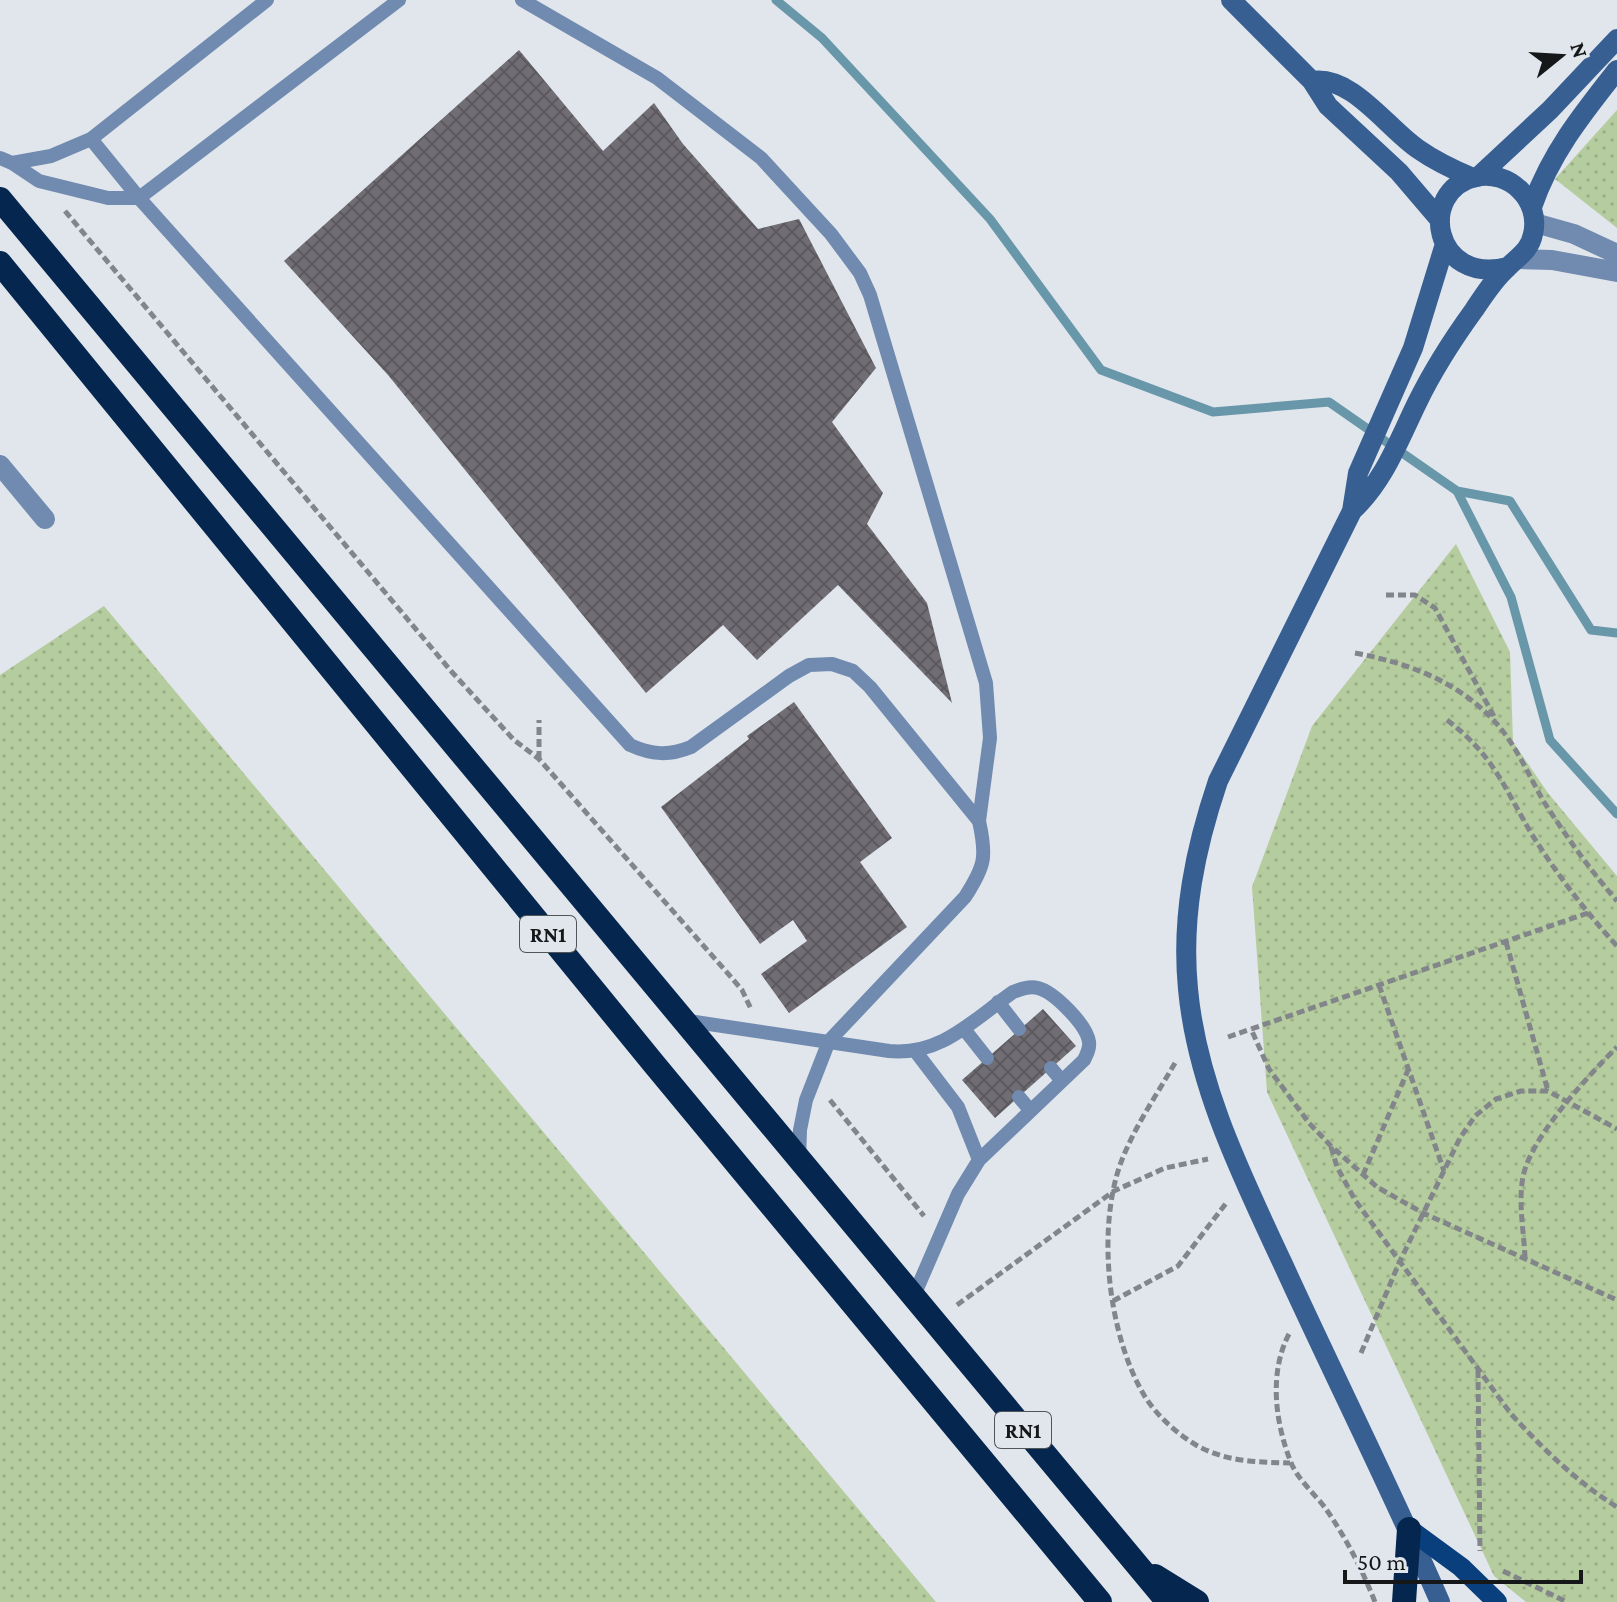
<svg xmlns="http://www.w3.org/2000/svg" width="1617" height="1602" font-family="'Crimson Pro',serif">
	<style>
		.grass { fill: url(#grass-dots) }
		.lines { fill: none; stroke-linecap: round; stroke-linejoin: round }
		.stream { stroke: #6897aa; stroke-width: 9 }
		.building { fill: url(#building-cross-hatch) }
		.path { stroke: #82858a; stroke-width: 5; stroke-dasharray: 8 4; stroke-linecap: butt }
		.lane { stroke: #708baf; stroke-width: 14 }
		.street { stroke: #708baf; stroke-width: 20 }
		.secondary { stroke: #385f92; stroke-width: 20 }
		.primary { stroke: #083f7c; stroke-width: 20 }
		.highway { stroke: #05274f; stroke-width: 24 }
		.labels { text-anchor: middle; stroke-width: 6; stroke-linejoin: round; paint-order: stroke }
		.shield { fill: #e1e5ec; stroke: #525558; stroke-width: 2 }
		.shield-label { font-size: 22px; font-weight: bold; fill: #151719 }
	</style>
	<defs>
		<pattern id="grass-dots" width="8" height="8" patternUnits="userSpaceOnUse" patternTransform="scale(2)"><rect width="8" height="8" fill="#b5cd9e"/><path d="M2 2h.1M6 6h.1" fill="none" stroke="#9baf88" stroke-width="1.8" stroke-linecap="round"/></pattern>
		<pattern id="building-cross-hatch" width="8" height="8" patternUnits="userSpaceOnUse" patternTransform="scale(2)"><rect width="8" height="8" fill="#716d74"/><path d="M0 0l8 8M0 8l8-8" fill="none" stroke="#5c595e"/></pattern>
	</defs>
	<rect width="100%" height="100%" fill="#e1e5ec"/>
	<path class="grass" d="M1617 110V228L1555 179Z
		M1456 544 1510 652 1513 742 1548 793 1617 876V1602H1526L1494 1576 1267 1092 1252 887 1312 726Z
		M104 606 936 1602H0V675Z"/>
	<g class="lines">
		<path class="stream" d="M776 0 822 38 990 219 1101 370 1213 412 1329 402 1457 491 1511 597 1550 740 1617 814
			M1457 491 1510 501 1591 630 1617 633"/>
	</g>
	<path class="building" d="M519 50 603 151 654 103 683 144 758 229 799 219 876 368 832 422 883 493 867 524 927 603 952 703 838 585 757 660 723 625 646 693 388 375 284 261Z
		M794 702 892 838 860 862 907 927 789 1013 761 974 807 941 793 920 760 944 661 807 749 739 747 736Z
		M1043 1009 1076 1046 995 1118 962 1080Z"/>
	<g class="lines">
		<path class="path" d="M65 211 451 671 514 740 539 759 724 969 742 990 751 1009
			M1386 595H1415L1435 608 1496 720
			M1355 653C1408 663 1458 681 1496 723 1516 745 1529 776 1544 802 1566 836 1590 870 1617 901
			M1447 720C1493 755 1503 785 1531 833 1556 873 1585 911 1617 946
			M539 759V720
			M1588 913 1251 1029 1269 1069 1309 1123 1331 1146 1377 1187 1423 1213 1617 1300
			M1506 942 1548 1091
			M1379 985 1444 1171
			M1228 1037 1251 1029
			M1175 1063C1156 1096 1133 1129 1120 1165 1097 1231 1108 1334 1144 1395 1156 1415 1176 1433 1196 1445 1226 1462 1257 1462 1290 1463
			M830 1100 924 1216
			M1331 1147 1337 1167 1355 1200 1511 1414C1543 1449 1577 1482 1617 1507
			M1363 1175 1408 1070
			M1525 1258C1524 1232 1518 1203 1523 1177 1530 1138 1588 1076 1617 1047
			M1113 1301 1178 1266 1227 1202
			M957 1305 1114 1191 1165 1168 1208 1159
			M1289 1334C1269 1372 1275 1421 1290 1460 1296 1478 1315 1494 1326 1509 1346 1538 1362 1569 1375 1602
			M1361 1353 1399 1263 1460 1138 1475 1116 1496 1099 1521 1091H1548L1617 1129
			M1478 1370 1480 1551
			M1503 1571 1567 1602"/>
		<path class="lane" d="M522 0 657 78 761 158 831 234 860 273 870 295 986 683 990 738 979 821
			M91 139 139 198 630 745C652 755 669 756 691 747L789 676 809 665 832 664 853 671 870 687 979 821C987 857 985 866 965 897L829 1041 806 1100 800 1130 799 1160
			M0 158 12 163 51 156 91 139 267 0
			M12 163 39 181 108 198H139L399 0
			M998 1002 1019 1029
			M682 1020 889 1051C941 1056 973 1020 1013 992 1021 989 1029 986 1038 988 1054 992 1087 1025 1089 1042 1090 1048 1087 1054 1084 1060L979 1160 958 1194 913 1298
			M964 1029 987 1058
			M916 1052 958 1107 979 1160
			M1051 1068 1062 1081
			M1019 1097 1030 1110"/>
		<path class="street" d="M1535 223 1574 234 1617 254
			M1519 259 1552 260 1617 272
			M0 465 45 519"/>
		<path class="secondary" d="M1231 0 1312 81 1328 106 1399 172 1440 220
			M1312 81C1352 75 1387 128 1418 149 1435 161 1454 170 1473 178
			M1478 177 1550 110 1617 39
			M1532 207C1550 154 1583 113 1617 70
			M1352 511C1384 481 1398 442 1417 403 1433 370 1453 339 1474 310 1484 295 1495 278 1508 267 1519 256 1530 250 1533 234 1541 200 1509 169 1475 177 1417 191 1433 286 1508 267
			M1440 1602C1390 1487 1334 1376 1282 1262 1242 1176 1197 1086 1188 989 1181 917 1195 849 1218 781L1352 511 1358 473 1413 348 1445 244"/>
		<path class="primary" d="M1409 1529 1461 1567 1497 1602"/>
		<path class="highway" d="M0 199 1168 1602
			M0 263 654 1064 1100 1602
			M1155 1576 1197 1602
			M1404 1602 1409 1529"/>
	</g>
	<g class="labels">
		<g class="shield">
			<rect x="520" y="916" width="56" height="36" rx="6"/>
			<rect x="995" y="1412" width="56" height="36" rx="6"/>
		</g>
		<g class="shield-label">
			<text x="548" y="942">RN1</text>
			<text x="1023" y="1438">RN1</text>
		</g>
	</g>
	<g transform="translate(1561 56) rotate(72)" stroke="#e1e5ec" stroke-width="6" paint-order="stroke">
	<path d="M0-6L14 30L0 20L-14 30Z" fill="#151719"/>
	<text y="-12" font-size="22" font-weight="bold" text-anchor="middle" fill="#151719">N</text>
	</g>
	<path d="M1345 1570v12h236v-12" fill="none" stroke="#151719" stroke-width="4"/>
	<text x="1357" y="1570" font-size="24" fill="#151719" stroke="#e1e5ec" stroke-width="6" paint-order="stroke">50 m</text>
</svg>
